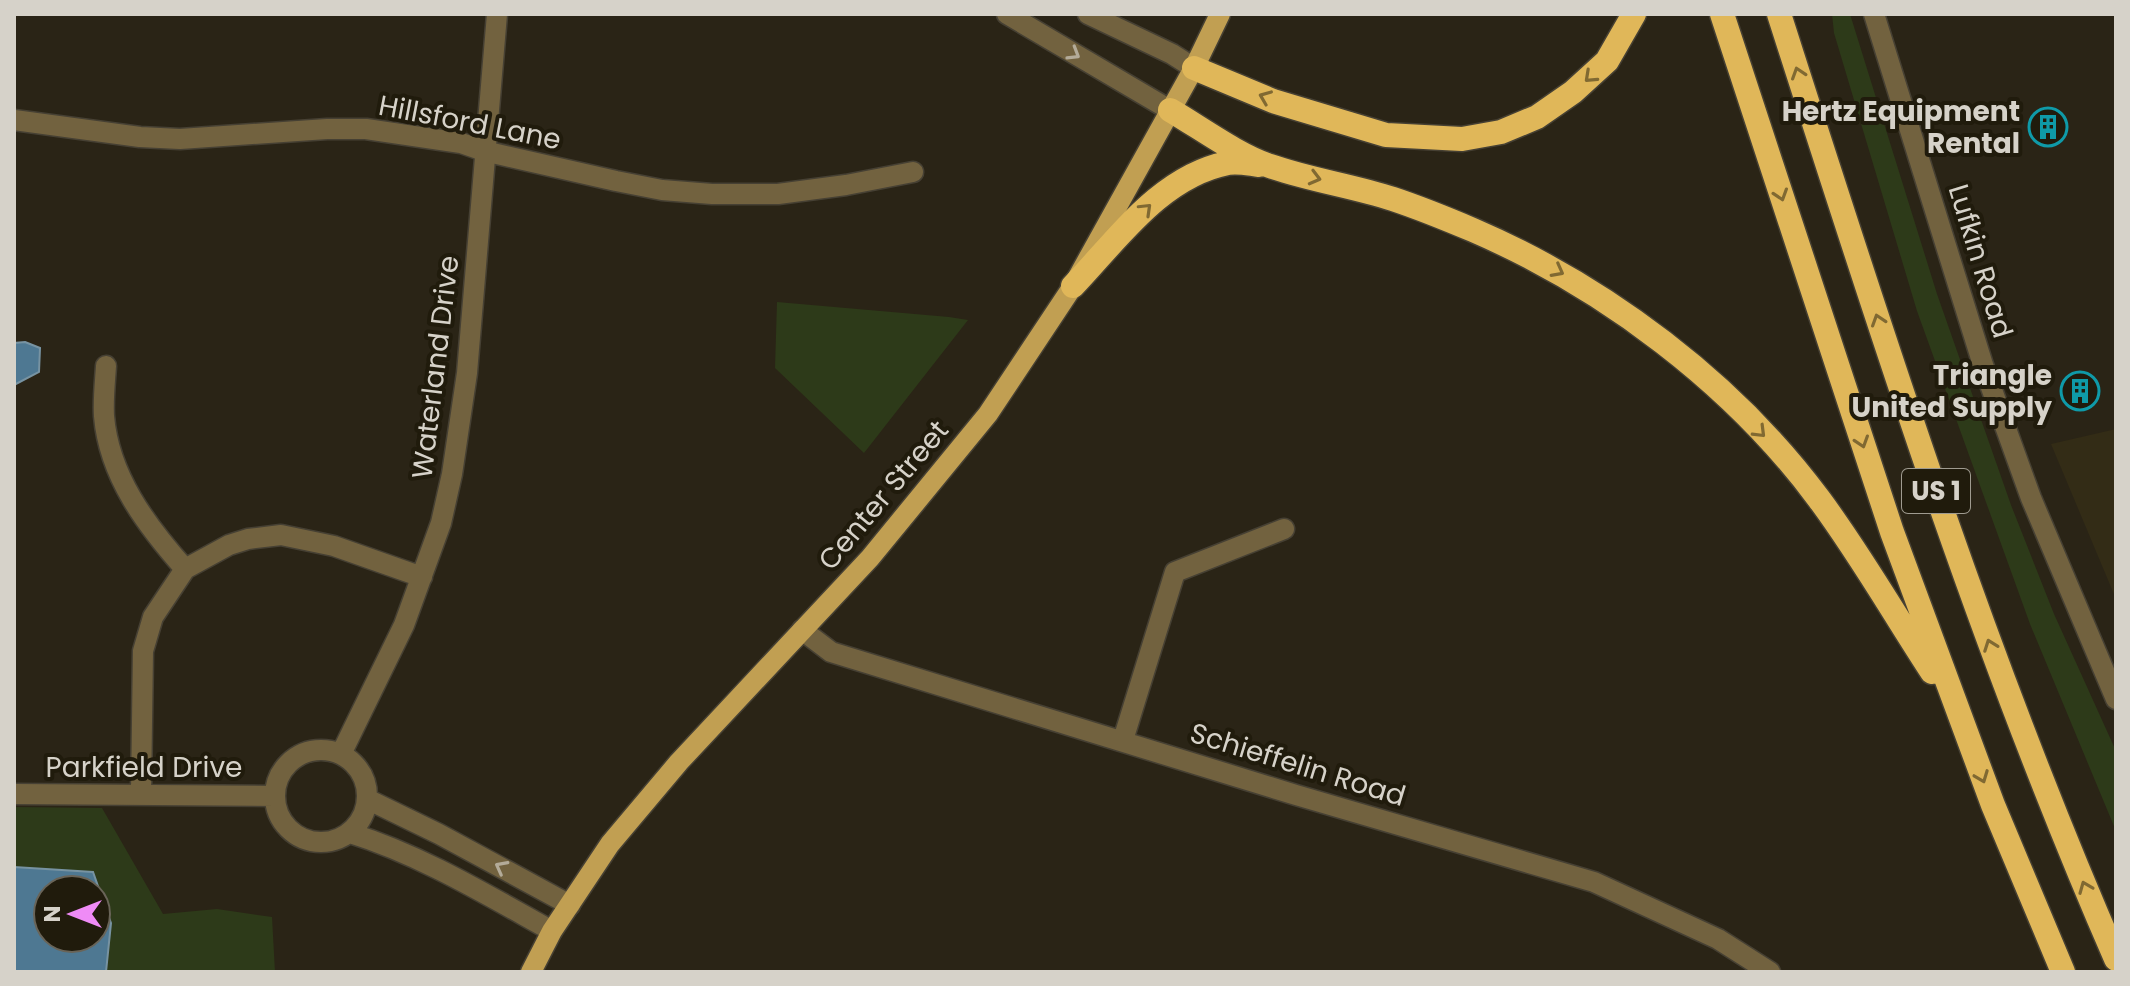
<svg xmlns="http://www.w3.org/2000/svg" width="2130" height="986" font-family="Poppins,sans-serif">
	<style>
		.built { fill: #332c16 }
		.green { fill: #2d3a19; fill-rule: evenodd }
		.water { fill: #4e7892; stroke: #7793a2; stroke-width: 2; fill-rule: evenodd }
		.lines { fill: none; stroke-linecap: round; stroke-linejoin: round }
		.minor-casing { stroke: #464033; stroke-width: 23 }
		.major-casing { stroke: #464033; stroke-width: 23 }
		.highway-casing { stroke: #464033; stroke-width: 27 }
		.minor { stroke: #72623f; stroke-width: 20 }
		.major { stroke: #c19f52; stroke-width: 20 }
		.highway { stroke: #e0b759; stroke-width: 24 }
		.oneway { stroke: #b3ab99 }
		.oneway2 { stroke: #806932 }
		.labels { text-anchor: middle; stroke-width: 8; stroke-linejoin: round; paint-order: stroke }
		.shield { fill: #201b0c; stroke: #9f9b90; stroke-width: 2 }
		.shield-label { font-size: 26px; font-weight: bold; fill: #d6d2c9 }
		.poi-label { font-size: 28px; font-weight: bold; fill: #d6d2c9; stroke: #201b0c; text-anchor: end }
		.street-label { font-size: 28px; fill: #d6d2c9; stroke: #201b0c }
	</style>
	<rect width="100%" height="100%" fill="#2a2416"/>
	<path class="built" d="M2116 429V599L2051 444Z"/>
	<path class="green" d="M1832 14H1850L1937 294 2011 505 2054 614 2116 751V831L2030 624 1917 311 1834 33Z
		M777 302 949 317 968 320 864 453 775 368Z
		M14 807 102 808 163 914 217 909 272 917 275 972H14ZM48 890H96V938H48Z"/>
	<path class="water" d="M25 342 40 348 39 372 14 385V343Z
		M14 867 93 872 111 923 106 972H14ZM48 890H96V938H48Z"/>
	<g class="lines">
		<defs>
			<path id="minor" d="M1007 14 1170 110
				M1088 14 1172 54 1194 68
				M1874 14 1983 365 2031 498 2116 699
				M14 120 140 137 180 139 327 129H366L461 143 484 151 616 181 662 190 712 194H778L846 185 913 172
				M106 366C105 382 103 399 104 416 109 476 146 525 185 569
				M802 630 831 652 1296 795 1594 882 1718 939 1770 972
				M1123 740 1175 572 1284 529
				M275 796a46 46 0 1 1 92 0a46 46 0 1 1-92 0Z
				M341 754 404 625 441 523 452 474 467 373 497 14
				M141 793 143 651 153 617 185 569 229 545 248 539 281 535 334 546 422 577
				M14 794 274 796
				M367 799 439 834 570 905
				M350 833C421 855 487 895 552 931"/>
			<path id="major" d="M531 972 552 931 610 844 679 762 870 558 988 414 1073 286 1194 68 1220 14"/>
			<path id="highway" d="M1722 14 1892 532 1993 805 2063 972
				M1779 14C1881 332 1982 652 2116 959
				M1194 68 1273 101 1386 135 1462 139 1501 132 1537 117 1573 92 1607 61 1634 14
				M1170 110C1201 128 1237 155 1270 166 1310 180 1353 186 1393 199 1420 208 1447 219 1473 230 1605 287 1733 383 1819 499 1860 554 1894 614 1932 672
				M1073 286C1117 240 1161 176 1228 163 1238 161 1250 164 1259 165"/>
		</defs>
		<use href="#minor" class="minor-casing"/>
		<use href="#major" class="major-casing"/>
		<use href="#highway" class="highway-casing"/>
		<use href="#minor" class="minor"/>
		<use href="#major" class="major"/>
		<use href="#highway" class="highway"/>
	</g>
	<defs><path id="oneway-chevron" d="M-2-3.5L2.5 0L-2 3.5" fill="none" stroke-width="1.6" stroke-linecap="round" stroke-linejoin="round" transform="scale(2)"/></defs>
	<g class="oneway">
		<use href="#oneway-chevron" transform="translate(1074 54) rotate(31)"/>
		<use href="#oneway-chevron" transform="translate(501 867) rotate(-152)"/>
	</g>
	<g class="oneway2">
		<use href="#oneway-chevron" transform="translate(1798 73) rotate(-108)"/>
		<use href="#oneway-chevron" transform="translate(1590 77) rotate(137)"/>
		<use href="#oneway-chevron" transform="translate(1265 97) rotate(-158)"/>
		<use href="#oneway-chevron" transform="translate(1315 178) rotate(15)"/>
		<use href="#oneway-chevron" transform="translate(1781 195) rotate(72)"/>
		<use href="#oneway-chevron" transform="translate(1146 209) rotate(-44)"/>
		<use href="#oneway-chevron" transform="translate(1558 271) rotate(28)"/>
		<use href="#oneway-chevron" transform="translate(1878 320) rotate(-108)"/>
		<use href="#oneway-chevron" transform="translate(1760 432) rotate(45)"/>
		<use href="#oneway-chevron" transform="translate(1862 442) rotate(72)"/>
		<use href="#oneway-chevron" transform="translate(1990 645) rotate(-110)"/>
		<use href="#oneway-chevron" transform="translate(1982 777) rotate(69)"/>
		<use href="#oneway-chevron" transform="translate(2085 887) rotate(-112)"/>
	</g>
	<defs>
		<symbol id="building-ring" viewBox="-11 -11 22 22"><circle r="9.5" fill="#201b0c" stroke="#0f9aa8" stroke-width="1.5"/><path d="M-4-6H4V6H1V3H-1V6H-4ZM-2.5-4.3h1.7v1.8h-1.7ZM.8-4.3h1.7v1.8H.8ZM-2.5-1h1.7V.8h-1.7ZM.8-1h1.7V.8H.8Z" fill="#0f9aa8"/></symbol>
	</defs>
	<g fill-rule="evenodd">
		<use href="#building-ring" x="2026" y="105" width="44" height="44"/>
		<use href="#building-ring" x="2058" y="369" width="44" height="44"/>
	</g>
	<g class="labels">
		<rect class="shield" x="1902" y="469" width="68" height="44" rx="6"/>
		<g class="shield-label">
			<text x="1936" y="500">US 1</text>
		</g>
		<g class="poi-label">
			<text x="2020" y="121">Hertz Equipment<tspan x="2020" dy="32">Rental</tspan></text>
			<text x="2052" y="385">Triangle<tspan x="2052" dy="32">United Supply</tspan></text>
		</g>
		<g class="street-label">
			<text transform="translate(470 122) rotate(11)" y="10">Hillsford Lane</text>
			<text transform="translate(1981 261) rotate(73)" y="10">Lufkin Road</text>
			<text transform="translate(435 367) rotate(-83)" y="10">Waterland Drive</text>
			<text transform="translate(883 495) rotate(-50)" y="10">Center Street</text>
			<text transform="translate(1298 764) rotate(17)" y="10">Schieffelin Road</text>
			<text x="144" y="777">Parkfield Drive</text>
		</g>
	</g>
	<rect width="2130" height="986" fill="none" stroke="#d6d2c9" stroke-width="32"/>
	<g transform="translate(72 914) rotate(270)"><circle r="38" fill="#201b0c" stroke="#696458" stroke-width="2"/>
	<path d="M0-6L14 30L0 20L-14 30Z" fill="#ef8bf6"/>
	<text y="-12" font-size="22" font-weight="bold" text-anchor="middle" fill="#d6d2c9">N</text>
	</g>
</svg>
